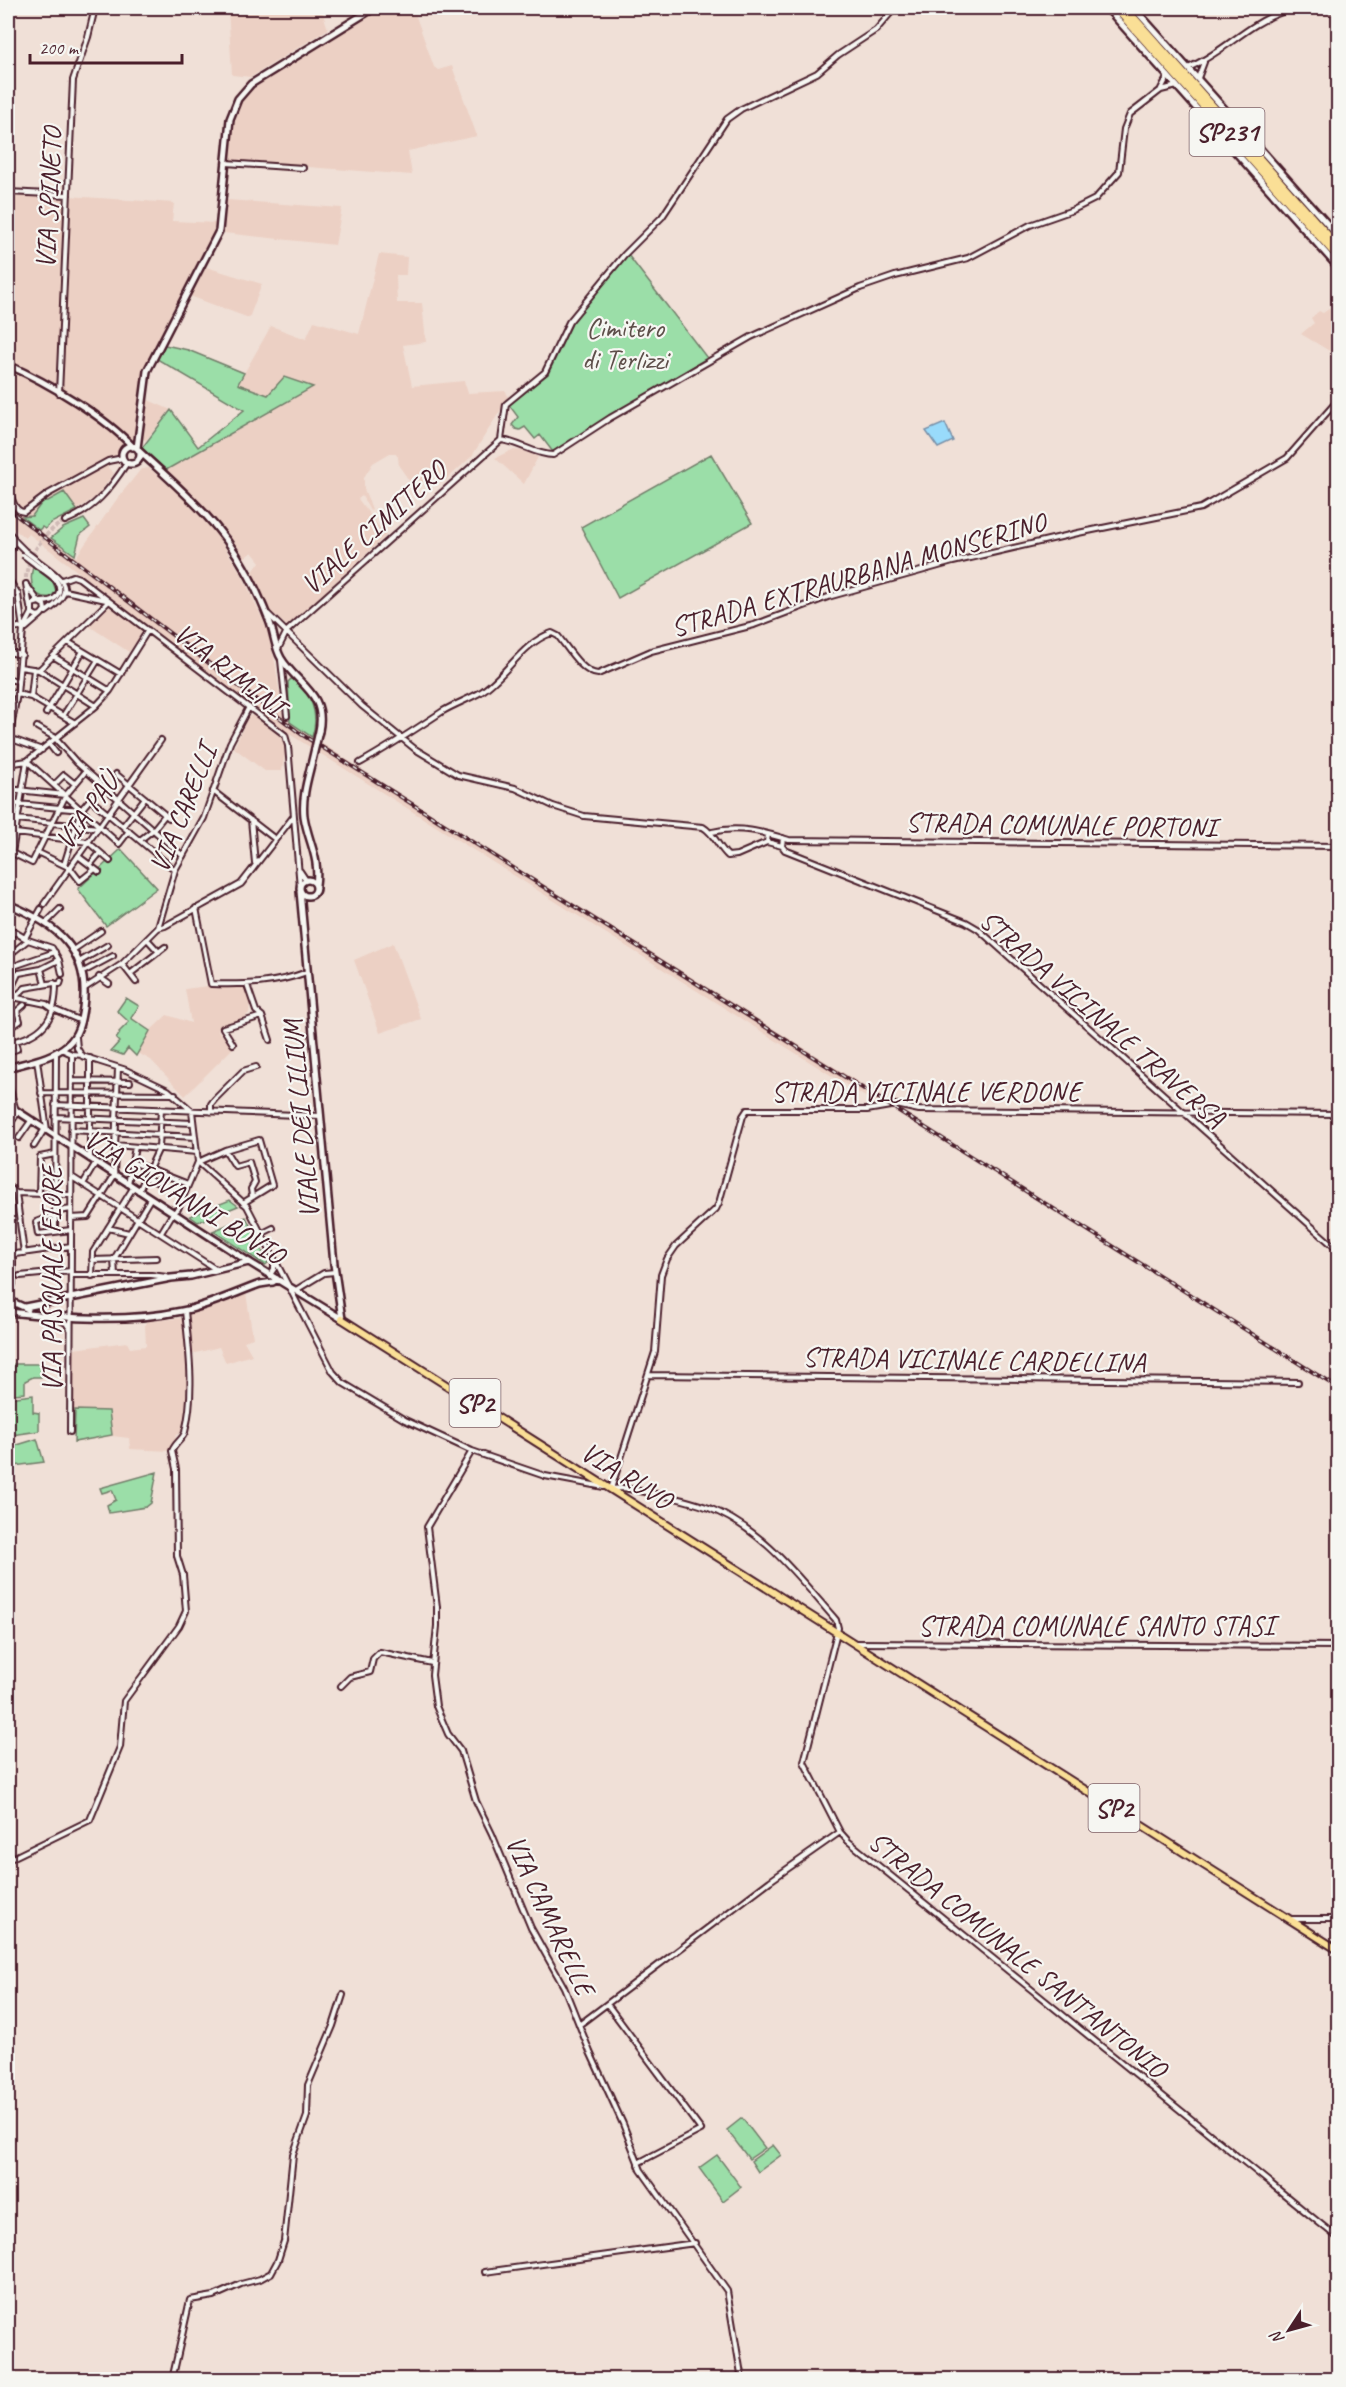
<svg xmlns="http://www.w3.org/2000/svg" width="1346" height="2387" font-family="Caveat,sans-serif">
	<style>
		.built { fill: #ecd0c4 }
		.green { fill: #9bdea8; stroke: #727e6a; stroke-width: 1.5 }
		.water { fill: #99dbfb; stroke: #7990a8; stroke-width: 1.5 }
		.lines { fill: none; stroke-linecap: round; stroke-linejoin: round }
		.minor-tunnel { stroke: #cfb9b5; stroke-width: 4; stroke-dasharray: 4 2; stroke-linecap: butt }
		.minor-casing { stroke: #4a1f2b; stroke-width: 8 }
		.tertiary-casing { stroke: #4a1f2b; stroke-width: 10 }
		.secondary-casing { stroke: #4a1f2b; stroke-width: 10 }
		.primary-casing { stroke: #4a1f2b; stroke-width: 10 }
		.trunk-casing { stroke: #4a1f2b; stroke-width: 11 }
		.minor { stroke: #f6f6f2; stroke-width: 4 }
		.tertiary { stroke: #f6f6f2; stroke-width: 5 }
		.secondary { stroke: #f6f6f2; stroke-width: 5 }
		.primary { stroke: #fadf96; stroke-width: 6 }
		.trunk { stroke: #fadf96; stroke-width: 7 }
		.rail-casing { stroke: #4a1f2b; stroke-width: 4 }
		.rail { stroke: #f6f6f2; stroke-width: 1.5; stroke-dasharray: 4.5; stroke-linecap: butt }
		.minor-bridge-casing { stroke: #4a1f2b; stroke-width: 8; stroke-linecap: butt }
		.secondary-bridge-casing { stroke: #4a1f2b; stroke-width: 10; stroke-linecap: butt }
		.minor-bridge { stroke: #f6f6f2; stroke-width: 4 }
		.secondary-bridge { stroke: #f6f6f2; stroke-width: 5 }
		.labels { text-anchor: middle; stroke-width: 4.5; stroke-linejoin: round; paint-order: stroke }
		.shield { fill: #f6f6f2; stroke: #7e6067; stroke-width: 1.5 }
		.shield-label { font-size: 27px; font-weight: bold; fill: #4a1f2b }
		.street-label { font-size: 28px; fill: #4a1f2b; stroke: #f6f6f2 }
		.park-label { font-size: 28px; fill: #5e4f4a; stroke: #f6f6f2 }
	</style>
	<rect width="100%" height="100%" fill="#f0e0d7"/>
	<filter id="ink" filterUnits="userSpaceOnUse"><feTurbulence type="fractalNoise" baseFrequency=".0167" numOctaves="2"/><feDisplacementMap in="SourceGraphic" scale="12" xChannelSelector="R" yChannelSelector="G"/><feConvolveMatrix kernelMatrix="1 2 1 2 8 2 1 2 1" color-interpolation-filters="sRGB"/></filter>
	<g filter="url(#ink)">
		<path class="built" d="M228 8H321L328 29 251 77 232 75Z
			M381 8H413L434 67 438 70 452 66 477 136 408 151 412 175 230 161 234 117 242 99 253 86Z
			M8 192 174 203 172 221 218 223 221 227 157 348 144 384 135 442 114 426 99 417 118 431 125 449 123 458 108 461V468L114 473 98 495 77 510 63 492 40 505 32 516 23 518 76 557 117 499 141 469 149 468 184 498 218 537 242 575 267 629 275 662 283 717 365 772 885 1099 875 1103 283 730 29 534 25 538 8 524V504L22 516 15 508 8 483Z
			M227 200 342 208 335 245 224 233Z
			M379 254 407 257 406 275H396L397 303H422L426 342 403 345 412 386 464 381 468 393 506 391 508 398 472 456 445 481 436 468 415 489 399 466 398 457 395 453H390L373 463 364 477V489L372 509 370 511 362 496 358 499 386 536 287 626 269 610 252 573 260 562 252 552 244 558 230 536 195 497 166 470 312 388 269 395 238 384 271 326 306 339 314 321 359 334Z
			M206 267 262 284 249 318 190 296Z
			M1337 303H1338V356L1301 334 1314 323 1311 318 1319 311 1323 313Z
			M146 399 171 410 146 440 143 439Z
			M512 450 524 451 538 457 524 484 495 458Z
			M107 608H112L143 631 129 652 89 626Z
			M254 715 283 739 285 753 282 771H265L234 748 248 717Z
			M393 943 421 1019 380 1033 354 960Z
			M208 986 245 987 250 1003 249 1013 243 1019 219 1028 218 1031 234 1047 185 1096 151 1060 138 1053 150 1031 167 1015 191 1023 185 989Z
			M246 1293 253 1338 244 1341 252 1355 226 1363 219 1347 192 1354 187 1314Z
			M183 1318 188 1372 184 1432 176 1435 175 1438H177L169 1451 130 1449 129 1438 112 1436 74 1443V1349L127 1342 130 1348 146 1346 145 1325 148 1321Z"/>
		<path class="green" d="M628 255 707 358 553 452 540 435 535 439 525 427 520 430 516 429 512 425 518 417 509 405 548 374 573 321Z
			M165 345 188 350 244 373 238 384 268 395 284 377 313 387 166 470 142 448 171 410 198 447 244 410 157 359Z
			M711 454 752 523 618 598 581 527Z
			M64 492 77 510 51 523 45 529 42 527 39 530 22 517 32 516 43 501H48Z
			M84 519 90 527 80 535 75 555 51 538 63 528Z
			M33 567 53 582 56 591 51 597C32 600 29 581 33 567Z
			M291 679H294C311 695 320 713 312 737L290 722 288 682Z
			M121 849 157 888 106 926 78 889Z
			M126 998 139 1006 131 1018 150 1031 136 1056 128 1048 123 1055 111 1051 119 1042 116 1039 120 1033 119 1032 129 1022 117 1011Z
			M230 1200 238 1206 198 1222 190 1216Z
			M246 1217 268 1263 265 1265 213 1231Z
			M14 1364H41V1377H33L25 1381V1393L14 1394Z
			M33 1395V1412L39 1413V1431L12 1435 14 1446 37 1439 44 1462 14 1466 8 1426V1398Z
			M75 1410 109 1411 112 1435 74 1442Z
			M157 1472 151 1503 146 1507 109 1513 107 1505 116 1500 112 1490 102 1493 100 1488Z
			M742 2118 765 2148 749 2159 727 2130Z
			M773 2145 781 2155 758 2172 751 2161Z
			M717 2155 741 2187 723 2201 699 2168Z"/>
		<path class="water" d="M945 423 953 441 938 448 926 431Z"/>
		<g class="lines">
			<path class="minor-tunnel" d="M26 584C24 560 44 531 65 521"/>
			<defs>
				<path id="minor" d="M1188 68C1222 54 1247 24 1282 12 1299 6 1320 11 1338 9
					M1198 78 1204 62
					M1161 89 1168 76
					M226 163 303 168
					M8 192 68 195
					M59 393 73 80 88 37 95 8
					M501 440C519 442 535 455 553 455L610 418 751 337 860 288 895 276 968 258 1030 225 1073 210 1095 199 1119 172 1124 129 1130 114 1161 90 1177 86
					M501 440 506 404 545 372 569 322 624 255 662 217 727 119 741 109 817 73 838 55 876 30 895 8
					M8 483C11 493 12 511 24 512L48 494 108 461 123 458
					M65 521C95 509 110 489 127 463
					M8 532 13 537 14 543 8 554
					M13 539 25 551
					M38 561C62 579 79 589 46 612
					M35 564C43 571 65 581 58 594 55 601 48 602 41 602
					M8 578 18 594 23 629
					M62 580 73 576 79 578 285 735 288 746 300 887
					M26 584 30 607
					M28 587 39 602
					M65 591 106 600
					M8 595 18 594
					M268 614 362 706 415 749 458 775 515 788 553 806 584 816 703 827C715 834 718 847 728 856L737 855 767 842
					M26 628 41 615
					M8 629 19 627 23 630
					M68 642 121 674
					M278 649 287 631 501 440
					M8 652 22 655
					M53 656 110 691
					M281 660 287 716
					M20 667 39 670 96 706
					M39 670 109 601
					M8 679 18 681
					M8 692 31 697 75 723
					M31 697 34 669
					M46 713 83 651
					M63 716 98 660
					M37 727 54 737 77 763 183 856
					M9 738 42 750
					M49 744 56 753
					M8 745 17 694 23 630 32 613V604L39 602 44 605 45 610 41 615 37 616 32 613
					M27 761 119 844 129 831
					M360 763C389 747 416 729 443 711 455 704 469 699 481 692 506 676 523 642 552 633L558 636C568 648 582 673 598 674L651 651 754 625 828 597 953 562 1078 533 1201 508 1287 458 1338 400
					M8 764 27 761 96 706 110 691 148 630
					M116 774 169 818
					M54 785 64 775 75 784
					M8 789 65 795
					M213 791 275 839
					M90 799 175 870
					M8 803 81 810
					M8 818 98 828
					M251 820 255 863
					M123 826 145 798
					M8 832 88 842 110 861
					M712 832C738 825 763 832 789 840L1338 846
					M768 834 767 842 782 846 783 838
					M140 840 153 830 165 815
					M782 846 785 850 966 922 978 929 1338 1250
					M8 851 32 863 66 795 86 771
					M37 852 70 868 80 881 95 869
					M12 853 27 761
					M78 856 99 872
					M64 865 81 810 102 785
					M90 865 100 853
					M300 871 306 880
					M44 904 161 740
					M196 908 211 984C245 985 275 984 307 972
					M47 922 60 909
					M8 928 28 940 52 948 59 960 62 974
					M158 928 165 926 241 884 293 817
					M10 937 14 931
					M25 938 41 909
					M147 939 159 952
					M73 950 101 931
					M13 952 28 940
					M8 955 9 954
					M79 962 108 945
					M122 964 136 982
					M8 968 55 952
					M41 969 45 984
					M85 971 113 956
					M130 974 165 947
					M8 975 41 969 59 960
					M99 977 109 984
					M85 988 122 964 158 928 175 870 204 818 230 743 249 707
					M8 995 18 974
					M8 996 46 1004 53 1009 81 1021
					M14 998 25 988 54 983
					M262 1016 270 1040
					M11 1027 20 1021 17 1011 24 1005
					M8 1035 10 1040
					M76 1037 77 1048 82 1056 126 1070 168 1090 192 1111 198 1162 247 1206 333 1372 343 1383 405 1420 472 1451 545 1476 604 1487
					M233 1044 223 1028 262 1016 256 1011 247 985
					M61 1049 72 1054 82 1055
					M8 1052 17 1049 15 1041C46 1033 56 1016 56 984H60L61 981
					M90 1058V1159
					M37 1060 47 1130
					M72 1081 130 1082
					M8 1082 16 1111
					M41 1093 175 1094
					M55 1105 321 1116
					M211 1112V1104L215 1099 243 1071 256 1067
					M1338 1114 919 1110 896 1105 867 1110H747L743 1116 719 1203 716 1209 676 1246 667 1259 661 1275 655 1352 611 1489 623 1488C651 1493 682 1498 709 1508 763 1529 799 1578 836 1620L838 1628 804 1762 840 1832 848 1841 1338 2238
					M55 1117 193 1123
					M8 1127 18 1112
					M71 1130 195 1137
					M19 1138 31 1121
					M115 1145 197 1152
					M34 1146 44 1130
					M225 1150 235 1166 249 1162 255 1182 251 1189 252 1196
					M132 1162 188 1184
					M198 1162 225 1150 259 1140 272 1185 243 1203
					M72 1177 217 1270
					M146 1177 156 1182
					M83 1184 95 1164
					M128 1184 135 1147
					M8 1186 16 1193
					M139 1191 159 1148 161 1109
					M16 1193 24 1253
					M16 1193 71 1195
					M39 1194 40 1157 55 1154
					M54 1212 71 1209
					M54 1215 36 1222 38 1234 71 1230
					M71 1218 88 1217 114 1176 118 1068
					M108 1228 129 1233
					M55 1232 56 1053
					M161 1233 173 1213 178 1209 198 1162
					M261 1234 273 1228
					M8 1255 71 1246
					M92 1260 157 1258
					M71 1275H151L167 1277
					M115 1275 114 1259 150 1199
					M270 1275 274 1269V1261
					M20 1276 71 1271
					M92 1276 93 1252 133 1188
					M296 1290 324 1273 335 1272
					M8 1298 13 1284V1254
					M55 1317 66 1323 70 1329
					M649 1375 1298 1382
					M70 1432 72 1054
					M472 1451 427 1527 437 1607V1626L432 1675 436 1706 448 1734 461 1751 476 1801 492 1834 531 1928 564 1987 590 2052 623 2124 641 2170 727 2291 742 2380
					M853 1643 1338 1646
					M341 1686 350 1677 370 1672 373 1659 380 1652 432 1663
					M8 1860 90 1820 120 1747 124 1701 179 1626 186 1611 183 1575 177 1556 176 1469 172 1451C175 1443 183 1439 185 1432 195 1393 189 1350 185 1311
					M1290 1919H1338
					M607 2004 701 2130 638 2163
					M579 2025 770 1881 840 1832
					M485 2272 695 2243
					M172 2380 190 2300 214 2296 241 2284 260 2279 271 2273 278 2260 284 2241 293 2155 307 2116 308 2085 333 2026 343 1995"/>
				<path id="tertiary" d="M1107 8 1338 267
					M1134 8 1338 236
					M8 904C56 924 91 950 83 1008 81 1022 78 1036 67 1045 51 1059 27 1062 8 1068
					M8 1105 249 1262"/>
				<path id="secondary" d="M8 365C47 382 104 416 133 447
					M122 455a9 9 0 1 1 18 0a9 9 0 1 1-18 0Z
					M137 448 147 371 219 231 230 119 238 99 251 84 374 8
					M139 451C178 487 219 521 245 569 255 586 263 605 270 623 274 634 275 648 281 658 297 685 327 693 319 731
					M311 765C307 781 302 798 304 816 308 842 320 857 316 885
					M300 888a8 8 0 1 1 16 0a8 8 0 1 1-16 0Z
					M300 891 334 1264 342 1319
					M8 1300 28 1309
					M25 1307 171 1278 191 1276 249 1262 342 1319
					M8 1312C64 1318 126 1323 182 1311 208 1306 235 1293 260 1284L273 1282 277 1279"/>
				<path id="primary" d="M342 1319 1338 1950"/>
				<path id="trunk" d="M1116 8 1338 257
					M1125 8 1338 247"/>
			</defs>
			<use href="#minor" class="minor-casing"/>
			<use href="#tertiary" class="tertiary-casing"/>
			<use href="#secondary" class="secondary-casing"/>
			<use href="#primary" class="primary-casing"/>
			<use href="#trunk" class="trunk-casing"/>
			<use href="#minor" class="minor"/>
			<use href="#tertiary" class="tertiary"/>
			<use href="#secondary" class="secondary"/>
			<use href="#primary" class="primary"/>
			<use href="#trunk" class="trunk"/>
			<defs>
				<path id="rail" d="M8 509 301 734 1338 1388"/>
			</defs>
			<use href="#rail" class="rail-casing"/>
			<use href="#rail" class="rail"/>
			<defs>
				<path id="minor-bridge" d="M25 551 38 561
					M23 555 35 564"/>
				<path id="secondary-bridge" d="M311 765 319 731"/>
			</defs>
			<use href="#minor-bridge" class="minor-bridge-casing"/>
			<use href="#secondary-bridge" class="secondary-bridge-casing"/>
			<use href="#minor-bridge" class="minor-bridge"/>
			<use href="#secondary-bridge" class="secondary-bridge"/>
		</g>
	</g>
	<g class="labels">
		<g class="shield">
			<rect x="1189.5" y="108" width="75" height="48" rx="4.5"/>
			<rect x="449.5" y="1379" width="51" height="48" rx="4.5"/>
			<rect x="1088.5" y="1784" width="51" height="48" rx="4.5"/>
		</g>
		<g class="shield-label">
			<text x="1227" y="141">SP231</text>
			<text x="475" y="1412">SP2</text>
			<text x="1114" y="1817">SP2</text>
		</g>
		<g class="street-label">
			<text transform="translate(48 198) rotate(-87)" y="10">VIA SPINETO</text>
			<text transform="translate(373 527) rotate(-42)" y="10">VIALE CIMITERO</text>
			<text transform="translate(858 574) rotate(-16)" y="10">STRADA EXTRAURBANA MONSERINO</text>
			<text transform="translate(230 669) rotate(38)" y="10">VIA RIMINI</text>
			<text transform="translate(182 808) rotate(-68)" y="10">VIA CARELLI</text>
			<text transform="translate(86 811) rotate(-54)" y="10">VIA PAÙ</text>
			<text transform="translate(1061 824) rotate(1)" y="10">STRADA COMUNALE PORTONI</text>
			<text transform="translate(1103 1018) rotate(41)" y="10">STRADA VICINALE TRAVERSA</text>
			<text x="926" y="1101">STRADA VICINALE VERDONE</text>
			<text transform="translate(300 1119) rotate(-95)" y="10">VIALE DEI LILIUM</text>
			<text transform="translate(185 1196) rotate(32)" y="10">VIA GIOVANNI BOVIO</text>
			<text transform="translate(51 1279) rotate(-90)" y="10">VIA PASQUALE FIORE</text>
			<text transform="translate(974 1359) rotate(1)" y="10">STRADA VICINALE CARDELLINA</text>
			<text transform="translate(627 1475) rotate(32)" y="10">VIA RUVO</text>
			<text x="1096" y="1635">STRADA COMUNALE SANTO STASI</text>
			<text transform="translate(551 1915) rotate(65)" y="10">VIA CAMARELLE</text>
			<text transform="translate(1018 1954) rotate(39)" y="10">STRADA COMUNALE SANT'ANTONIO</text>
		</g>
		<g class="park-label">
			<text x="625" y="337">Cimitero<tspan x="625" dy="32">di Terlizzi</tspan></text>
		</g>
	</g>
	<rect width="1346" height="2387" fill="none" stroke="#f6f6f2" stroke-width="30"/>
	<rect x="15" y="15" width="1316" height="2357" fill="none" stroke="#4a1f2b" stroke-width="2" filter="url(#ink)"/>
	<g transform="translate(1289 2330) rotate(234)" stroke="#f6f6f2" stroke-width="4.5" paint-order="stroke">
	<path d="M0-4.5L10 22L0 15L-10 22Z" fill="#4a1f2b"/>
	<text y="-9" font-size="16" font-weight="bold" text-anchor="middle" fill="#4a1f2b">N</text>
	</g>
	<path d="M30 54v9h152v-9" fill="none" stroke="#4a1f2b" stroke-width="3"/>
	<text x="39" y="54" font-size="18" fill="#4a1f2b" stroke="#f6f6f2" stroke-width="4.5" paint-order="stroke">200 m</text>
</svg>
